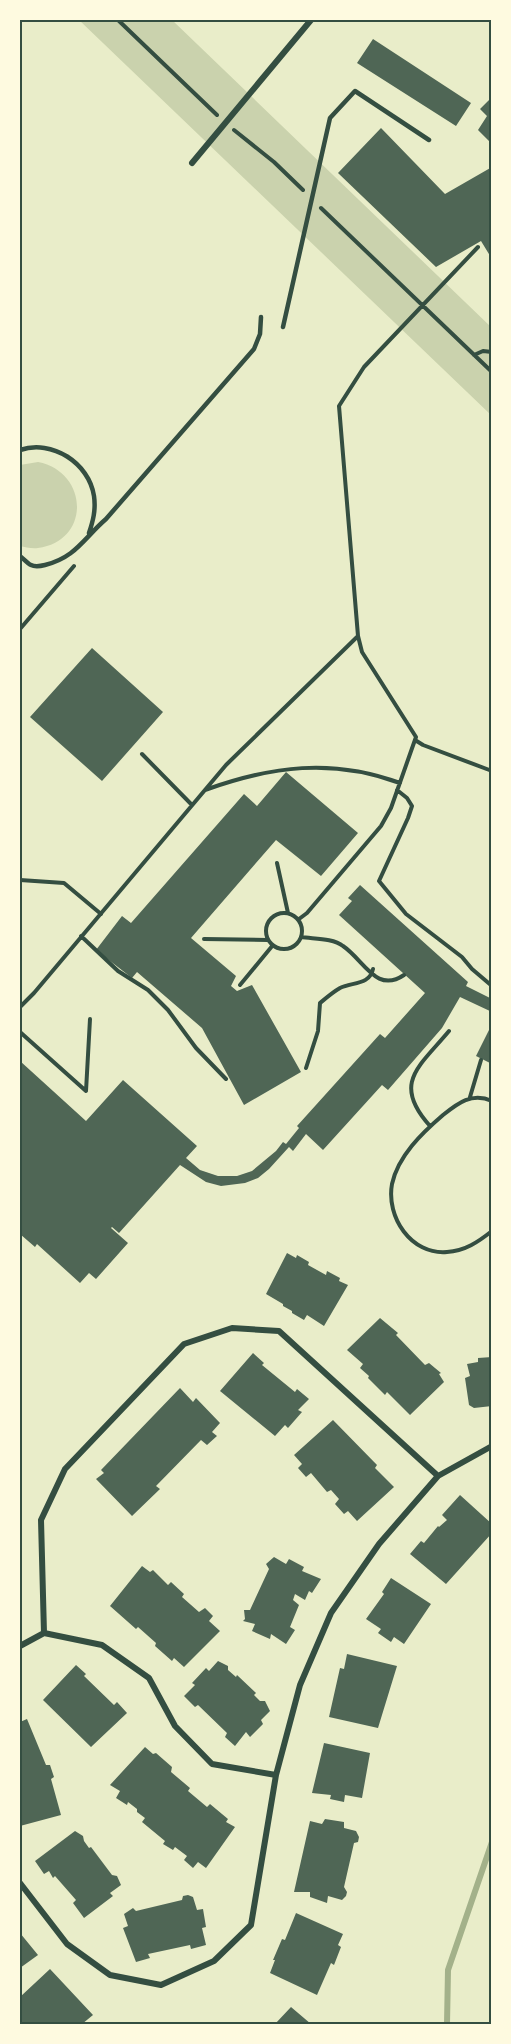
<svg xmlns="http://www.w3.org/2000/svg" width="511" height="2044" font-family="'Public Sans',sans-serif">
	<style>
		.green { fill: #cad2ad }
		.lines { fill: none; stroke-linecap: round; stroke-linejoin: round }
		.stream { stroke: #a3b18a; stroke-width: 6 }
		.building { fill: #4f6655 }
		.path { stroke: #344e41; stroke-width: 4 }
		.service { stroke: #344e41; stroke-width: 4.5 }
		.minor { stroke: #344e41; stroke-width: 6 }
		.neatline { fill: none; stroke: #344e41; stroke-width: 2 }
	</style>
	<rect width="100%" height="100%" fill="#e9edc9"/>
	<path class="green" d="M79 20H172L491 327V415Z
		M38 462C89 472 91 541 38 548 32 549 25 547 20 546V465Z"/>
	<g class="lines">
		<path class="stream" d="M447 2024 448 1970 492 1842"/>
	</g>
	<path class="building" d="M373 39 471 103 456 126 357 63Z
		M492 97V144L478 130 487 116 480 109Z
		M381 128 445 194 492 167V259L481 241 436 267 338 173Z
		M92 648 163 712 102 781 30 717Z
		M286 772 358 833 321 876 276 840 191 938 236 976 231 986 237 991 252 985 301 1072 244 1105 202 1028 137 972 132 978 96 950 122 916 131 923 244 794 257 806Z
		M360 885 468 982 466 986 492 999V1012L460 997 442 1028 388 1090 382 1085 323 1150 306 1134 293 1151 289 1147 269 1169 258 1178 245 1183 221 1186 206 1182 180 1165 119 1233 112 1227 111 1228 128 1243 96 1279 89 1273 80 1283 37 1244 35 1247 20 1234V1061L86 1121 123 1080 197 1146 186 1158 200 1170 218 1176H237L252 1171 276 1151 283 1142 286 1144 299 1128 297 1126 380 1034 385 1038 425 993 339 915 352 901 348 898Z
		M492 1024V1064L476 1056Z
		M287 1253 296 1258 297 1255 309 1262 308 1265 326 1275 327 1271 340 1278 339 1281 348 1285 324 1326 307 1315 304 1320 292 1313V1311L283 1306V1304L266 1294Z
		M380 1318 398 1333 396 1335 425 1365 429 1363 441 1373 439 1374 444 1382 410 1415 387 1392 385 1395 368 1378 369 1376 360 1368 363 1364 347 1350Z
		M253 1353 264 1363 262 1365 295 1392 297 1389 309 1399 298 1410 302 1412 288 1428 285 1425 275 1436 220 1391Z
		M492 1357V1406L474 1408 469 1405 465 1378 470 1376 467 1364 478 1362V1358Z
		M180 1388 193 1402 196 1398 220 1423 212 1432 217 1436 207 1445 201 1440 156 1486 160 1489 132 1516 96 1479 104 1473 101 1470Z
		M333 1420 377 1465 375 1468 394 1487 357 1521 348 1511 344 1514 335 1504 339 1499 331 1490 327 1492 311 1473 306 1477 298 1468 302 1464 294 1455Z
		M460 1495 492 1524V1533L446 1584 410 1554 421 1541 424 1543 438 1526 439 1527 447 1520 442 1515Z
		M274 1557 286 1564 289 1559 304 1567 302 1571 321 1579 312 1593 309 1591 305 1600 295 1594 293 1600 299 1605 290 1627 295 1630 286 1644 271 1634 270 1639 252 1631 255 1624 243 1621 245 1619 244 1610H250L269 1569 266 1564Z
		M142 1566 150 1572 153 1570 168 1585 171 1582 184 1594 182 1597 199 1612 205 1608 213 1616 209 1621 220 1631 184 1667 174 1658 172 1661 155 1646 156 1643 138 1627 136 1629 110 1606Z
		M391 1578 431 1604 404 1644 394 1637 391 1642 378 1633 381 1629 366 1619 384 1594 382 1592Z
		M347 1654 397 1666 378 1728 329 1717 340 1668 344 1669Z
		M218 1661 228 1666V1670L236 1677 237 1675 256 1693 254 1695 260 1701H265L270 1711 261 1720 263 1724 250 1737 246 1732 235 1746 225 1737 227 1733 198 1705 195 1707 184 1696 195 1685 192 1683 206 1668 209 1671Z
		M76 1665 86 1674 84 1676 114 1705 117 1702 127 1713 91 1747 43 1700Z
		M27 1719 46 1765H50L54 1777 51 1779 61 1815 20 1826V1722Z
		M324 1743 370 1753 362 1798 345 1795 344 1802 330 1799 331 1795 312 1793Z
		M145 1747 153 1754 156 1753 172 1767 171 1772 190 1788 188 1791 207 1807 210 1804 228 1819 226 1822 235 1827 206 1868 198 1862 193 1868 184 1860 187 1856 175 1847 173 1850 163 1844 165 1841 142 1822 145 1818 137 1812V1809L128 1802 127 1805 116 1798 120 1791 110 1785Z
		M325 1819 344 1822V1828L356 1831 359 1837 358 1842 354 1843 344 1887 347 1892 346 1896 342 1900 328 1896 327 1903 310 1897V1892H294L310 1821 322 1824Z
		M75 1831 83 1836 84 1841 89 1848 91 1847 112 1875 117 1876 121 1885 110 1893 113 1896 84 1918 73 1903 76 1900 55 1876 53 1878 49 1871 44 1874 35 1861Z
		M188 1895 193 1897 197 1910 203 1909 206 1927 202 1928 206 1945 191 1949 190 1945 148 1954 150 1958 136 1962 123 1928 128 1926 124 1914 133 1908 136 1911 182 1900 183 1896Z
		M296 1913 343 1934 338 1945 341 1947 334 1965 331 1963 317 1995 270 1973 275 1960H273L282 1939 285 1940Z
		M20 1933 38 1955 20 1968Z
		M50 1969 93 2015 82 2024H27L25 2023 22 2024 20 2022V1997Z
		M291 2007 311 2024H275Z"/>
	<g class="lines">
		<path class="path" d="M118 20 217 115
			M234 130 274 162 303 190
			M321 208 492 372
			M474 355 483 351 492 352
			M20 629 74 566
			M415 740 423 745 492 771
			M142 754 192 805
			M205 790C272 766 332 758 400 783
			M397 790 407 798 412 806 408 818 379 881 406 914 462 957 472 969 492 986
			M277 863 288 913
			M20 880 64 883 101 914
			M266 931a18 18 0 1 1 36 0a18 18 0 1 1-36 0Z
			M299 919 307 913 381 826 391 808 416 737 362 652 358 636
			M81 936 118 971 148 990 168 1010 196 1048 226 1079
			M301 937C314 939 333 938 343 946 364 960 376 994 404 975
			M204 939 268 940
			M240 985 273 945
			M20 1007 34 993 226 765 358 636 339 406 364 367 478 247
			M20 1032 86 1091 90 1019
			M306 1068 318 1031 320 1003C326 998 333 992 340 988 352 982 370 985 373 969
			M470 1097 481 1060
			M492 1101C472 1092 458 1103 443 1115 422 1133 398 1156 392 1184 386 1217 411 1255 447 1252 465 1251 478 1242 492 1231
			M430 1126C391 1083 420 1066 449 1031"/>
		<path class="service" d="M283 327 330 118 355 91 429 140
			M20 450C52 439 89 463 94 496 96 510 93 521 89 533
			M20 556C23 558 27 563 31 565 35 567 41 566 45 565 76 557 83 539 106 519L254 349 260 334 261 317"/>
		<path class="minor" d="M192 163 311 20
			M44 1633 41 1520 65 1469 184 1344 232 1328 279 1331 438 1476
			M20 1646 44 1633 102 1645 149 1678 175 1726 212 1764 276 1775
			M20 1883 67 1944 110 1975 161 1985 214 1961 251 1925 276 1775 300 1685 331 1613 379 1544 438 1476 492 1446"/>
	</g>
	<rect width="511" height="2044" fill="none" stroke="#fefae0" stroke-width="42"/>
	<rect x="21" y="21" width="469" height="2002" class="neatline"/>
</svg>
